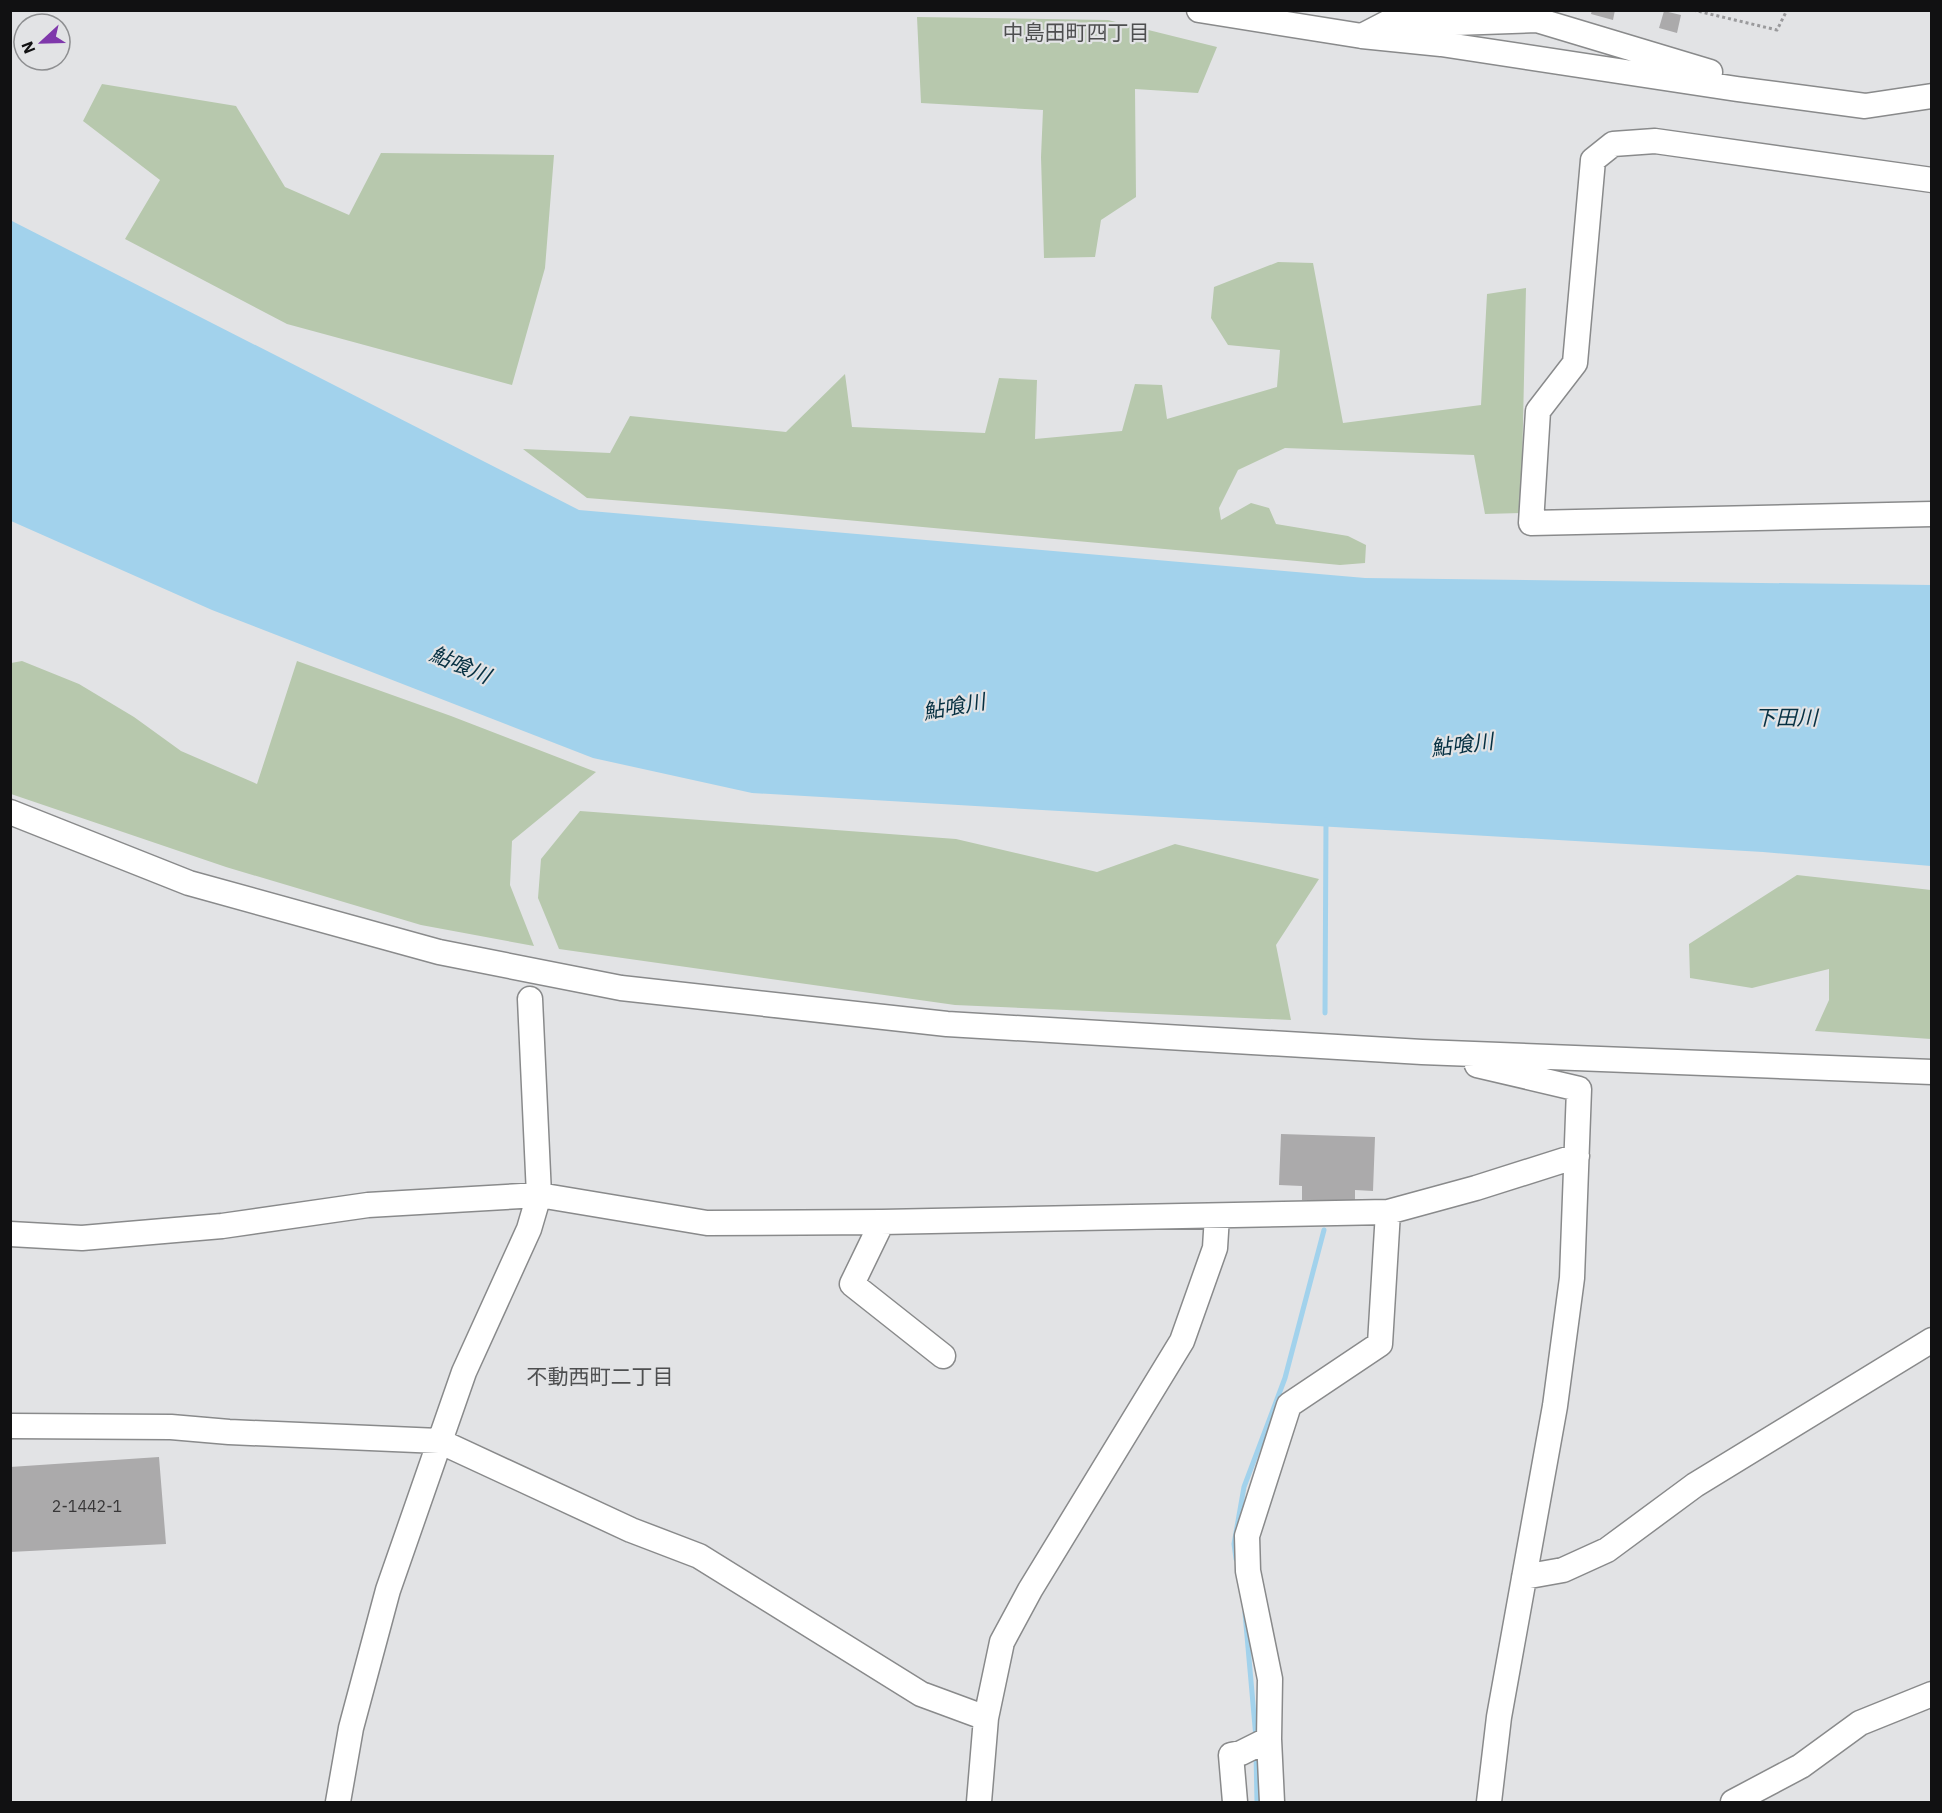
<svg xmlns="http://www.w3.org/2000/svg" width="1942" height="1813" font-family="'IBM Plex Sans','Noto Sans JP',sans-serif">
	<style>
		.green { fill: #b7c8ad }
		.water { fill: #a2d2ec }
		.lines { fill: none; stroke-linecap: round; stroke-linejoin: round }
		.stream { stroke: #a2d2ec; stroke-width: 5 }
		.building { fill: #abaaab }
		.minor-casing { stroke: #898a8b; stroke-width: 27 }
		.path { stroke: #9a9a9c; stroke-width: 3; stroke-dasharray: 3 3; stroke-linecap: butt }
		.minor { stroke: #fff; stroke-width: 24 }
		.labels { text-anchor: middle; stroke-width: 4.5; stroke-linejoin: round; paint-order: stroke }
		.number-label { font-size: 16px; fill: #383738 }
		.neighbourhood-label { font-size: 21px; fill: #4e4f50; stroke: #e2e3e5 }
		.water-label { font-size: 21px; font-style: italic; fill: #063042; stroke: #e2e3e5 }
	</style>
	<rect width="100%" height="100%" fill="#e2e3e5"/>
	<path class="green" d="M917 17 1108 20 1217 47 1198 93 1135 89 1136 197 1101 220 1095 257 1044 258 1041 157 1043 110 921 103Z
		M102 84 236 106 285 187 349 215 381 153 554 155 545 268 512 385 287 324 125 239 160 180 83 121Z
		M1278 262 1313 263 1343 423 1481 405 1487 294 1526 288 1521 513 1485 514 1474 455 1285 448 1238 470 1219 508 1221 520 1251 503 1269 508 1276 524 1348 536 1366 545 1365 563 1340 565 726 509 587 498 523 449 610 453 630 416 786 432 845 374 852 427 985 433 999 378 1037 380 1035 439 1122 431 1135 384 1162 385 1167 419 1277 387 1280 350 1228 345 1211 318 1214 287Z
		M22 661 79 684 134 717 181 751 257 784 297 661 451 716 596 772 512 841 510 885 534 946 421 925 226 867 11 794V663Z
		M580 811 956 839 1097 872 1175 844 1319 879 1276 945 1291 1020 955 1005 559 949 538 898 541 859Z
		M1797 875 1931 890V1039L1815 1031 1829 1000V969L1752 988 1690 978 1689 944Z"/>
	<path class="water" d="M10 220 579 510 1365 578 1931 585V866L1763 852 752 793 593 758 212 610 11 521Z"/>
	<g class="lines">
		<path class="stream" d="M1325 1013 1326 820
			M1236 1559 1234 1544 1244 1487 1285 1378 1324 1230
			M1245 1613 1256 1738
			M1256 1753 1257 1802"/>
	</g>
	<path class="building" d="M1592 10H1615L1613 20 1591 14Z
		M1664 11 1681 15 1677 33 1659 28Z
		M1281 1134 1375 1137 1373 1191 1355 1190V1202L1302 1200V1186L1279 1185Z
		M159 1457 166 1544 10 1552V1467Z"/>
	<g class="lines">
		<defs>
			<path id="minor" d="M1199 10 1362 36 1441 44 1737 89 1865 106 1932 96
				M1537 20 1710 72
				M1362 36 1391 21 1426 24 1537 20 1535 10
				M1932 180 1655 141 1613 144 1593 160 1575 363 1538 411 1531 523 1932 514
				M10 812 189 883 439 952 621 988 947 1024 1422 1052 1932 1072
				M1477 1065 1579 1089 1572 1278 1555 1406 1499 1717 1489 1802
				M882 1222 852 1284 943 1356
				M10 1234 82 1238 222 1226 368 1205 539 1195 707 1223 882 1222 1388 1212 1476 1188 1577 1156
				M10 1426 171 1427 229 1432 439 1441 631 1530 699 1556 921 1694 986 1718
				M1524 1577 1563 1570 1607 1550 1695 1485 1932 1340
				M1269 1739 1272 1802
				M338 1802 351 1728 388 1590 464 1372 529 1229 539 1195 530 999
				M979 1802 986 1718 1002 1642 1030 1590 1182 1341 1215 1248 1217 1216
				M1235 1802 1231 1755 1241 1753 1269 1739 1270 1679 1248 1571 1247 1536 1289 1405 1380 1344 1388 1212
				M1733 1802 1801 1766 1860 1723 1932 1694"/>
		</defs>
		<use href="#minor" class="minor-casing"/>
		<path class="path" d="M1693 10 1777 30 1787 10"/>
		<use href="#minor" class="minor"/>
	</g>
	<g class="labels">
		<g class="number-label">
			<text x="87" y="1512">2-1442-1</text>
		</g>
		<g class="neighbourhood-label">
			<text x="1076" y="40">中島田町四丁目</text>
			<text x="600" y="1384">不動西町二丁目</text>
		</g>
		<g class="water-label">
			<text transform="translate(460 665) rotate(23)" y="7">鮎喰川</text>
			<text transform="translate(954 707) rotate(-10)" y="7">鮎喰川</text>
			<text x="1786" y="725">下田川</text>
			<text transform="translate(1462 745) rotate(-7)" y="7">鮎喰川</text>
		</g>
	</g>
	<rect width="1942" height="1813" fill="none" stroke="#111112" stroke-width="24"/>
	<g transform="translate(42 42) rotate(248)"><circle r="28" fill="#e2e3e5" stroke="#8e8f91" stroke-width="1.5"/>
	<path d="M0-4.5L10 22L0 15L-10 22Z" fill="#7f38ab"/>
	<text y="-9" font-size="16" font-weight="bold" text-anchor="middle" fill="#111112">N</text>
	</g>
</svg>
